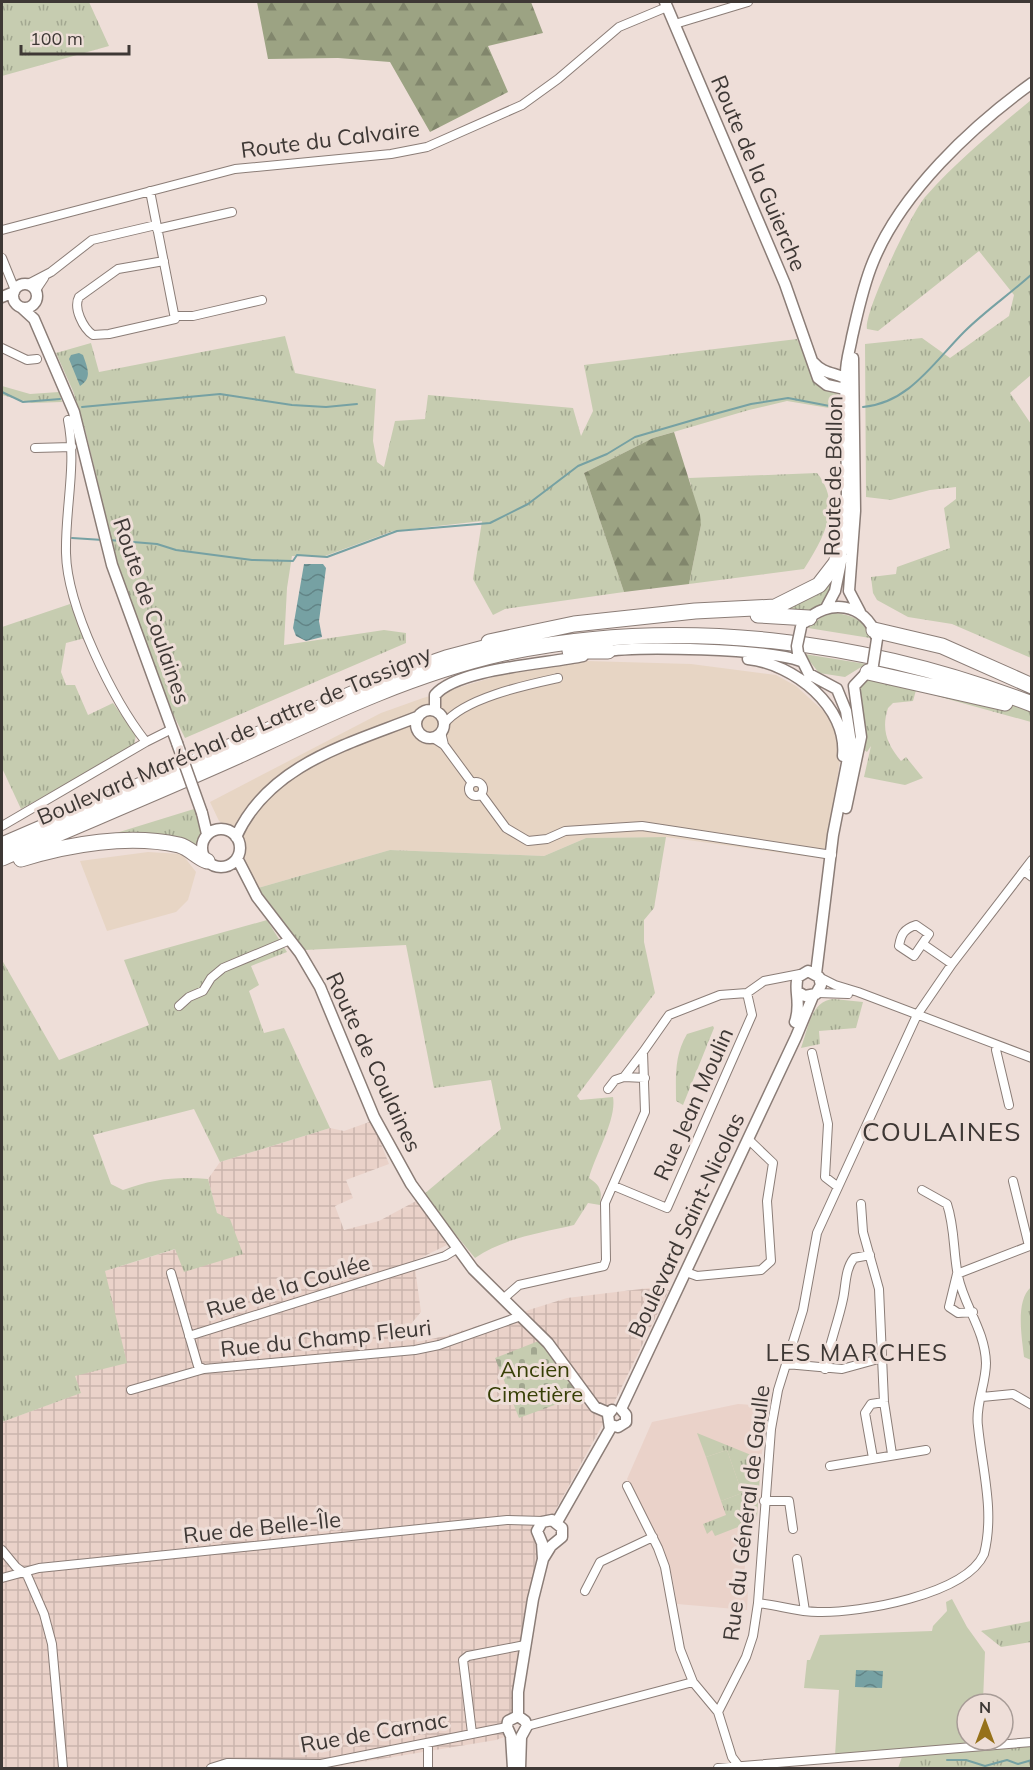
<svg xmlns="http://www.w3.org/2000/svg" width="1033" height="1770" font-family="Mulish,sans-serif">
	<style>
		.commercial { fill: #e7d5c4 }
		.industrial { fill: url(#industrial-grid) }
		.built { fill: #ead2c9 }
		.grass { fill: url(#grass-tufts) }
		.forest { fill: url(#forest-firs) }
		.cemetery { fill: url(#cemetery-stones) }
		.pitch { fill: #c6ccb0 }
		.water { fill: url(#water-waves) }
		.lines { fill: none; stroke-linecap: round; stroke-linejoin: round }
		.stream { stroke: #76a1a3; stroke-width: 2 }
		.street-casing { stroke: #8b7d77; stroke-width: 10 }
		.secondary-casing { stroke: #8b7d77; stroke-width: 13 }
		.highway-casing { stroke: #8b7d77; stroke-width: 17 }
		.street { stroke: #fff; stroke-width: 8 }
		.secondary { stroke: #fff; stroke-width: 10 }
		.highway { stroke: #fff; stroke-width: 15 }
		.secondary-bridge-casing { stroke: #8b7d77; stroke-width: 13; stroke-linecap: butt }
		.secondary-bridge { stroke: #fff; stroke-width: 10 }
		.labels { text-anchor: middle; stroke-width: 6; stroke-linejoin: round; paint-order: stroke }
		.street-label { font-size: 22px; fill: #3e3835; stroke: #eeded8 }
		.park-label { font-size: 22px; fill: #373f06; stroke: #eeded8 }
		.neighbourhood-label { font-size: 24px; letter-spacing: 1.5px; fill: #3e3835; stroke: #eeded8 }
		.quarter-label { font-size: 26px; letter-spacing: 1.5px; fill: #3e3835; stroke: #eeded8 }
	</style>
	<defs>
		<pattern id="industrial-grid" width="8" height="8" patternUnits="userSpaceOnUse" patternTransform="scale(1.5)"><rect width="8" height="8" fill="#ead2c9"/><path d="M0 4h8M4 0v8" fill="none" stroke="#cab5ad"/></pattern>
		<pattern id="grass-tufts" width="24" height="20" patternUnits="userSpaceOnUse" patternTransform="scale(1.5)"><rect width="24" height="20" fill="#c6ccb0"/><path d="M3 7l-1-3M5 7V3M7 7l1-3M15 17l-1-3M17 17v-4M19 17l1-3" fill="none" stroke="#a2a790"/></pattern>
		<pattern id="forest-firs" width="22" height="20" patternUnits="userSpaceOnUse" patternTransform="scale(1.5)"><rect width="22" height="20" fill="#9ca383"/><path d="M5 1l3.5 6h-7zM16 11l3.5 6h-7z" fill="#81866c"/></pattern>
		<pattern id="cemetery-stones" width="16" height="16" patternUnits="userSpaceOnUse" patternTransform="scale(1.5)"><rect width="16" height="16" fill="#c6ccb0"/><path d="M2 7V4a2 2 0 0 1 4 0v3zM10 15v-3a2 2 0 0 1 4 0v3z" fill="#a2a790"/></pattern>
		<pattern id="water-waves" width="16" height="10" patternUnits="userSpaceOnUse" patternTransform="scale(1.5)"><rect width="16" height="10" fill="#76a1a3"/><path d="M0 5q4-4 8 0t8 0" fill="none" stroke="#628486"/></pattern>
	</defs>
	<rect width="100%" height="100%" fill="#eeded8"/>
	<path class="commercial" d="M587 661 691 664 776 675 796 686 830 717 836 730 840 760 826 859 666 837 586 838 544 856 390 850 258 888 246 865 242 836 219 821 210 802 381 713 423 698 514 671Z
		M148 852 182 854 196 872 188 900 176 912 107 931 80 861Z"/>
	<path class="industrial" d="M372 1121 389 1164 346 1180 353 1198 335 1206 344 1230 379 1221 416 1201 447 1245 414 1261 421 1312 411 1324 417 1342 445 1336 567 1298 649 1288 669 1290 610 1411 554 1513 541 1523 540 1542 510 1735 496 1740 326 1768 222 1766 217 1768H2V1422L80 1393 75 1376 105 1279V1271L176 1249 217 1213 208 1179 220 1162 330 1128 344 1131Z"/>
	<path class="built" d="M738 1404 768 1406 770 1410 762 1452 757 1517H751L745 1565 743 1590 748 1591 747 1610 677 1604 672 1576 658 1537 627 1479 652 1422Z"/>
	<path class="grass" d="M2 2H89L109 46 2 76Z
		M1031 100V375L1010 393 1031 424V658L952 624 908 617 877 600 873 593 871 577 896 574 897 567 950 548 944 508 956 499V487L930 490 891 500 866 497 865 344 922 338 950 358 1009 316 1014 295 979 251 878 331 867 329C863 314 913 209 926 196 957 161 995 130 1031 100Z
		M285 336 295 373 376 389 373 441 377 462 384 467 395 421 425 419 428 395 573 408 581 436 593 411 584 365 797 339C806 358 820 383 839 394L841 410 787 401 749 410 653 438 584 473 624 592 505 609 493 615 473 579 482 521 393 531 325 556H292L287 588 284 645 384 630 406 633V643L185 738 165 698 119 571 86 433 73 391 56 353 91 343 99 372Z
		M2 386 30 394 59 392 62 402 32 403 2 395Z
		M817 473C843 505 823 539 804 569L689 584 701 525 689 478Z
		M830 582 832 583 828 600C808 612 803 620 782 608Z
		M70 604 85 638 66 643 61 672 66 685H75L88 715 113 703 136 735 134 746 21 809 2 768V627Z
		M828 612C847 615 864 615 870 638L808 628Z
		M804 654 866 664 845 677 819 673Z
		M868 672 918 683 913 701 893 703 888 708C881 730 887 744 901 761L906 757 923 778 905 785 864 777 871 746 867 752 860 747 859 680Z
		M928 685 1031 710V722L926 693Z
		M194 809 203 836 200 851 193 848 87 842Z
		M666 837 654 908 644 920V942L655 993 577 1096 580 1100 613 1097C617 1119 595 1155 589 1178 601 1186 602 1191 600 1205L588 1203 574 1225C540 1233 504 1238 475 1258L423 1195 501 1129 491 1080 434 1088 406 945 305 950 258 888 390 850 544 856 586 838Z
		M267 920 287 952 251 966 259 985 249 991 264 1033 284 1028 330 1128 220 1162 194 1109 93 1135 111 1184 123 1190C152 1179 178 1176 208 1179L217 1213 230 1219 243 1254 184 1272 175 1249 105 1271 127 1363 75 1376 81 1393 2 1422V960L59 1060 149 1025 124 960Z
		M834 999 863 1002 856 1028 819 1031 820 1044 801 1048C808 1029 811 1000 834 999Z
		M713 1026 714 1028 683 1105 676 1101C676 1077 674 1056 687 1034Z
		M1031 1287H1032L1031 1360 1024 1357C1022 1338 1015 1301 1031 1287Z
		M697 1433 761 1459 757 1517H752L751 1522 715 1536 712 1530 707 1534 703 1524 726 1515 721 1501 742 1493 727 1450 706 1457Z
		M1031 1621V1642L1001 1647 981 1631Z
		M1031 1746V1768H898L902 1757Z"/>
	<path class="forest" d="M257 2H531L543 33 488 46 508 92 430 132 390 62 338 58 268 59Z
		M674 432 700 515 701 525 689 584 624 592 584 473 653 438Z"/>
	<path class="cemetery" d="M541 1340 551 1352V1356L568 1374 579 1396 519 1418 495 1358Z"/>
	<path class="pitch" d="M727 1450 742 1493 721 1501 706 1457Z
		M952 1599 967 1627 985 1652 983 1701 967 1704V1740H976V1743L835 1756 839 1690 804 1688 807 1660H810L820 1635 932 1631 933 1626 947 1611 946 1602Z"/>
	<path class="water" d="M79 353 83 355C87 367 93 378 80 386L69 359 71 355Z
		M304 564H323L326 568 319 621 322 637 306 641 296 636 293 628Z
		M856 1670 883 1671 882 1688 855 1687Z"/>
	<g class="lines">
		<path class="stream" d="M2 392 23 402 60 399
			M82 407 220 394 292 405 326 407 357 404
			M863 407C909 403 934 362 964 332 985 311 1010 294 1032 274
			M72 538 103 540
			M109 540 157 544 176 550 252 560 293 561 297 555 327 557 397 531 490 523 528 504 578 466 607 454 635 437 700 418 751 404 788 398 840 408
			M947 1760H966L985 1766 1007 1760 1018 1764 1032 1760"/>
		<defs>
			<path id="street" d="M675 24 748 2
				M150 191 175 319 109 334 93 335C83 328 73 308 79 297L118 269 164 261
				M157 229 232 212
				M2 230 235 169 391 154 427 147 522 105 558 79 619 27 667 7
				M2 258 15 290
				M28 284 51 272 92 240 156 225
				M36 290 44 278
				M175 316H193L262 300
				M2 348 27 360 37 359
				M68 420C77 465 65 508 66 553 67 607 113 700 146 742L172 729
				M35 448 72 447
				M444 724C464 698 526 685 558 678
				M441 732 444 745
				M433 738 444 745 472 783
				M469 789a7 7 0 1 1 14 0a7 7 0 1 1-14 0Z
				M481 794 506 828 528 841 547 839 565 831 642 826 832 855
				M2 826 146 742
				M1024 871 1032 877
				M916 925 929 934 914 956 899 946C901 934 904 929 916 925Z
				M923 944 952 964
				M819 977 835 985 858 992 1032 1058
				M818 993 848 994
				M179 1006 189 997 203 991 211 978 223 968 290 940
				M997 1045 996 1050 1009 1105
				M643 1052 624 1077 645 1078
				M812 1053 828 1124 825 1177 838 1187
				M608 1089 615 1080 624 1077
				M1013 1181 1029 1246
				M614 1186 667 1208 752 1015 747 993
				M861 1204 863 1232 879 1289 884 1402 892 1454
				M686 1272 697 1276 761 1270 771 1261 767 1201 773 1163 748 1139
				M171 1273 198 1366 204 1369 415 1350 439 1345 521 1316
				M957 1274 1032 1245
				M957 1274 949 1307 958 1313 973 1312
				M503 1299 519 1285 604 1266 606 1260 605 1203 645 1112 643 1052 669 1015 720 995 747 993 764 981 800 974
				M189 1336 445 1256 458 1248
				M786 1364 842 1369 882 1358
				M825 1369C829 1344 838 1323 843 1299 846 1285 845 1269 854 1258L870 1255
				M131 1390 204 1369
				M982 1397 1013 1394 1032 1405
				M873 1458 865 1413 871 1404 884 1402
				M830 1466 926 1450
				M627 1486 658 1548 665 1567 680 1649 693 1682 718 1712 732 1757 738 1765
				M764 1501H789L793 1529
				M2 1550 16 1567 27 1575 44 1614 52 1644 63 1768
				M797 1559 805 1611
				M2 1578 39 1568 507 1520 544 1521
				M585 1591 600 1562 653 1537
				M758 1603C778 1605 798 1612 818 1612 860 1613 965 1595 984 1554 995 1512 982 1468 978 1426 975 1405 986 1384 986 1363 985 1330 964 1306 958 1276 953 1251 955 1228 947 1204L922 1190
				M718 1712 746 1657 753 1636 758 1603 771 1429 778 1390 803 1310 817 1233 917 1015 952 964 1032 860
				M527 1726 693 1682
				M472 1733 463 1660 468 1656 525 1645
				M211 1768 227 1763 321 1764 507 1727
				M428 1768V1743
				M718 1768 1032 1742"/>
			<path id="secondary" d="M665 2 785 284 818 378 827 385 845 389 853 384C840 371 826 377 813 362
				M13 296a12 12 0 1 1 24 0a12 12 0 1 1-24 0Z
				M2 297 14 292
				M22 308 34 319 74 412 112 565 177 743
				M853 358 855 511 849 591 860 612
				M844 541C851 486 843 428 846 373 846 360 850 349 852 337 858 311 863 286 873 262 901 193 971 127 1032 83
				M826 608 835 591 842 557
				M805 622C827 598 866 603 876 636
				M601 652C637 645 767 649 801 661
				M799 654 809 674 837 689 846 711 851 743 833 835 816 974
				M748 659C794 664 848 707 843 756
				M416 724a14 14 0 1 1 28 0a14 14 0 1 1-28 0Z
				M435 710V695C458 668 547 664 583 656
				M846 808 861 737 854 686 871 668
				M202 813 207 834
				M202 848a19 19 0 1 1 38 0a19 19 0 1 1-38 0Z
				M236 837C269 764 349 744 417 717
				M237 858 257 897 300 953 320 987 374 1117 411 1184 473 1269 548 1343 595 1407 609 1413
				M795 1022C802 1003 793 989 798 977L808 971 819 977 821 985 816 994 805 996 798 992
				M621 1409 796 1037 813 996
				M611 1425 618 1427 626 1422V1415L621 1409
				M557 1522 610 1429 608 1415 612 1410
				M518 1716V1692L533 1599 543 1559 551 1546 562 1537V1528L552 1520 542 1522 537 1531 542 1543 543 1559
				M518 1716 525 1721 527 1726 521 1737
				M513 1768 511 1736 507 1727 508 1721 518 1716
				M520 1768 521 1737"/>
			<path id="highway" d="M758 615 809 618
				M874 630 942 646 1032 686
				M489 642 574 624 695 611 775 607 819 585 836 563 845 535
				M570 651H608
				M868 672 1005 703
				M2 845 391 677 446 658 499 644
				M2 858C80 824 158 792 236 757 322 717 410 674 504 653 679 616 866 640 1032 704
				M21 859C69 844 129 834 179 845 190 848 196 857 207 861"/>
		</defs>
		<use href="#street" class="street-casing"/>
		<use href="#secondary" class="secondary-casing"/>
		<use href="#highway" class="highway-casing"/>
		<use href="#street" class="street"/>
		<use href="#secondary" class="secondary"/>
		<use href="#highway" class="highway"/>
		<defs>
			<path id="secondary-bridge" d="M798 653 797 646 801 627
				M873 665 877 639
				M177 743 202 813"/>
		</defs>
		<use href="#secondary-bridge" class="secondary-bridge-casing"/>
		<use href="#secondary-bridge" class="secondary-bridge"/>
	</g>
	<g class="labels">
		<g class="street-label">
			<text transform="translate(330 139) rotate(-7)" y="8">Route du Calvaire</text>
			<text transform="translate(759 173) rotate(67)" y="8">Route de la Guierche</text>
			<text transform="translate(833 476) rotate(-89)" y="8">Route de Ballon</text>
			<text transform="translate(152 611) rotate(71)" y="8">Route de Coulaines</text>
			<text transform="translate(234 735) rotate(-23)" y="8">Boulevard Maréchal de Lattre de Tassigny</text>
			<text transform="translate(374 1062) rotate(65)" y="8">Route de Coulaines</text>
			<text transform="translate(693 1104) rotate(-66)" y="8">Rue Jean Moulin</text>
			<text transform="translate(686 1225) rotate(-65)" y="8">Boulevard Saint-Nicolas</text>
			<text transform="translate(288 1286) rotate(-17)" y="8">Rue de la Coulée</text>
			<text transform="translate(326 1338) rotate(-6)" y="8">Rue du Champ Fleuri</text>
			<text transform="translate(746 1513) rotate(-83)" y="8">Rue du Général de Gaulle</text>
			<text transform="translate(262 1527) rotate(-6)" y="8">Rue de Belle-Île</text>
			<text transform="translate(374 1732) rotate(-10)" y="8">Rue de Carnac</text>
		</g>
		<g class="park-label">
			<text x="535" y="1377">Ancien<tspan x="535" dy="25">Cimetière</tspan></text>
		</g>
		<g class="neighbourhood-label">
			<text x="857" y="1361">LES MARCHES</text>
		</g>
		<g class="quarter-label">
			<text x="942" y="1141">COULAINES</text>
		</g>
	</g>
	<rect width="1033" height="1770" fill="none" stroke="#3e3835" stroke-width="6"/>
	<g transform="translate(985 1722)"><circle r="28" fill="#eeded8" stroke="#a89c97" stroke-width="1.5"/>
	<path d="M0-4.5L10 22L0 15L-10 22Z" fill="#96711a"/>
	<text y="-9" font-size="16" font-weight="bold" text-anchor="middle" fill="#3e3835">N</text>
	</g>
	<path d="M21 45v9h108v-9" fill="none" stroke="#3e3835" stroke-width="3"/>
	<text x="30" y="45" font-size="18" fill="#3e3835" stroke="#eeded8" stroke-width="4.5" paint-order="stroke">100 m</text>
</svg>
